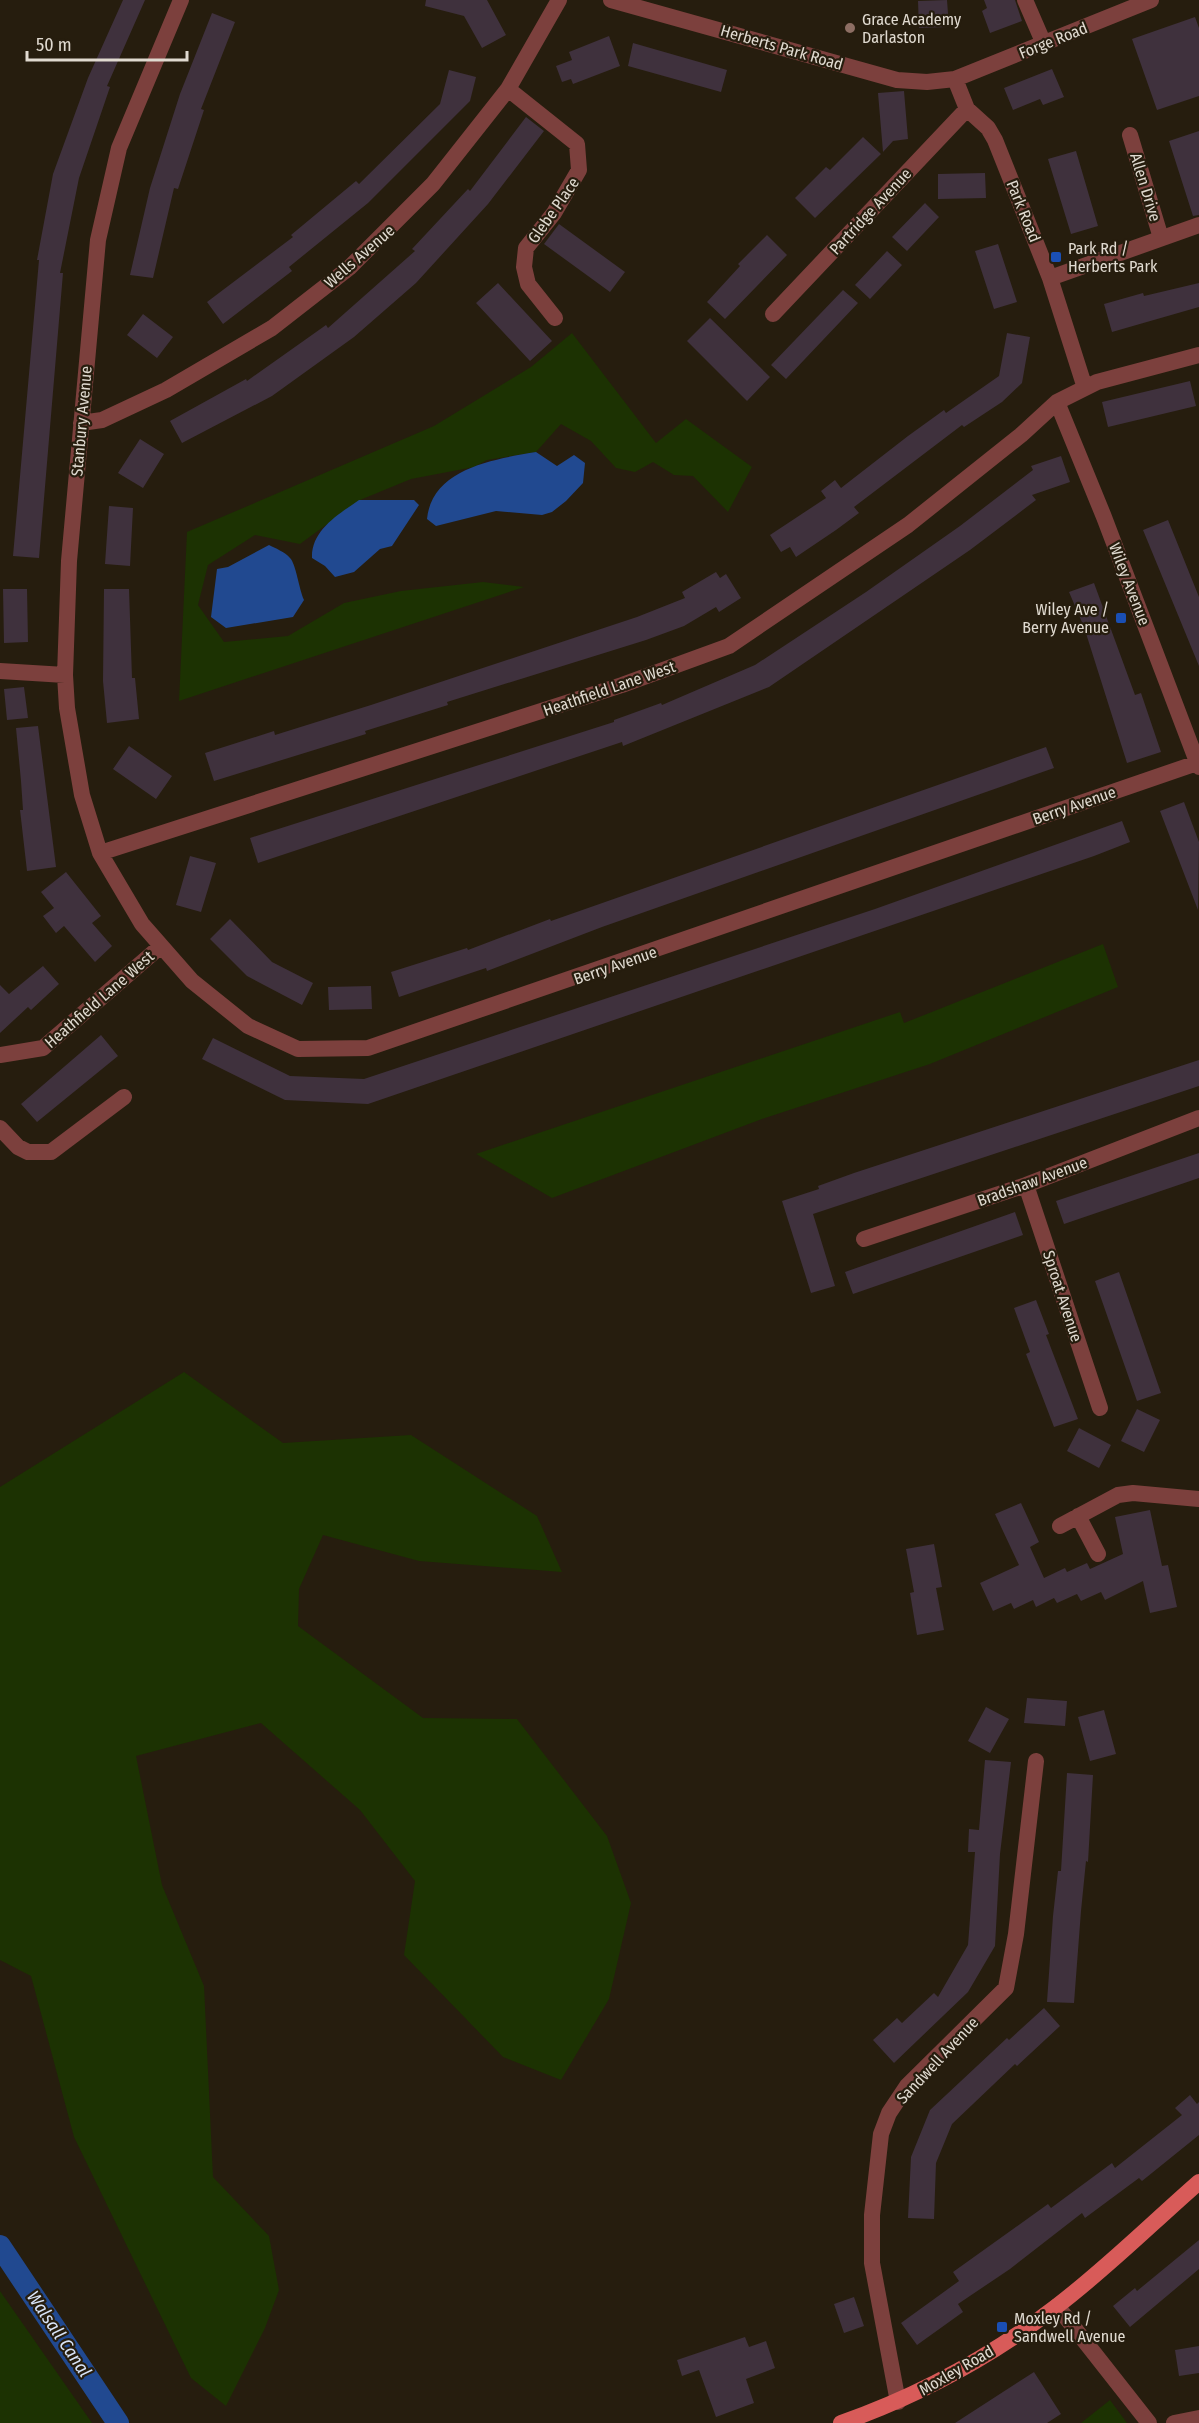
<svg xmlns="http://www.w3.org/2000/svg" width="1199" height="2423" font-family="'Fira Sans Condensed',sans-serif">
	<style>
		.green { fill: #1c3202 }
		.water { fill: #214990 }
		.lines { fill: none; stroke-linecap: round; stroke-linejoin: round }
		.canal { stroke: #214990; stroke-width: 22 }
		.building { fill: #3f313d }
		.minor { stroke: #7c403d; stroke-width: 16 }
		.primary { stroke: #d85b59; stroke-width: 16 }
		.education-dot { fill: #8d6e63; stroke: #261d0e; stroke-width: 2 }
		.transit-dot { fill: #1a4fb4; stroke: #261d0e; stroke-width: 2 }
		.labels { text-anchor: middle; stroke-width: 4.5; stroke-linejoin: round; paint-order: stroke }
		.poi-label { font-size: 16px; fill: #e0dad0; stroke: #261d0e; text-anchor: start }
		.street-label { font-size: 16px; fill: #e0dad0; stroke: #261d0e }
		.water-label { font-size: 18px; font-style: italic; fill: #d9e5fa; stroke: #261d0e }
	</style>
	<rect width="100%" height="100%" fill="#261d0e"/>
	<path class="green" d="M572 333 656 443 686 419 752 467 728 512 693 476 674 475 653 462 635 472 616 468 591 441 561 424 536 452 487 460 474 467 411 479 360 500 300 544 255 535 208 565 198 605 224 642 288 636 344 603 401 591 483 582 524 587 179 701 187 532 434 426 531 367Z
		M1103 944 1118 987 930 1064 762 1119 552 1198 476 1154 900 1012 904 1023Z
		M184 1372 283 1443 411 1435 537 1516 562 1572 419 1561 323 1535 299 1589 298 1626 423 1718 517 1719 607 1836 631 1903 609 1999 561 2080 503 2057 404 1955 415 1881 360 1810 261 1723 136 1756 162 1885 204 1986 213 2177 269 2236 279 2290 265 2328 226 2406 191 2378 74 2137 31 1976 0 1960V1487Z
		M0 2291 92 2423H0Z
		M1110 2400 1127 2423H1081Z"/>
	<path class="water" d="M536 452 557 466 574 455 585 463 583 483 566 501 552 512 542 515 496 511 436 526 427 519C432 468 495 459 536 452Z
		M359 500H414L419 505 392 546 380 549 354 572 335 577 325 566 312 558C311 530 339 514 359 500Z
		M269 545C275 548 285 552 290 558 296 564 299 589 304 600L293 617 226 628 211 617 217 569 228 567Z"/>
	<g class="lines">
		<path class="canal" d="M0 2246 118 2423"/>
	</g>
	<path class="building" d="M123 0H145L107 86 110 87 79 178 60 273H63L39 558 13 556 39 260H37L53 174 88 78Z
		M426 0H487L506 35 482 48 464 16 425 6Z
		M947 0 949 27 919 28 918 1Z
		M984 0H1015L1022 21 990 33 982 11 987 8Z
		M212 13 235 22 201 109 204 110 178 189 174 188 153 278 130 275 150 188 180 94Z
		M1195 17 1199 28V96L1157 110 1132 39Z
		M609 36 620 66 573 84 571 79 562 82 556 66 572 60 569 52Z
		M633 43 727 70 721 92 628 66Z
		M1052 69 1064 97 1043 105 1040 99 1013 110 1004 88Z
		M449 70 476 77 470 101 368 203 289 267 292 271 223 324 207 302 293 237 291 235 356 181 359 184 440 104Z
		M904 91 908 139 893 141 883 152 878 93Z
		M526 117 544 131 488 204 416 283 354 337 272 396 182 443 170 421 246 379 247 381 326 325 328 328 415 251 412 249 468 189 470 191Z
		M1199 131V215L1193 216 1169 141Z
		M863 137 881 154 815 218 795 198 826 167 830 170Z
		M1076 151 1098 226 1071 234 1048 159Z
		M985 173 986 198 938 199V174Z
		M925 203 939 217 907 251 892 237Z
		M559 224 625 272 610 292 544 244Z
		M767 235 787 255 725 319 707 302 740 266 738 264Z
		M998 244 1017 302 994 309 975 251Z
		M887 251 902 265 870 299 855 285Z
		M498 283 552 341 530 361 476 303Z
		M1199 283V307L1112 332 1104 304 1143 293 1144 296Z
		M843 290 858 303 786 379 771 365Z
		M143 314 173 337 157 358 127 335Z
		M710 318 770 377 747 401 687 341Z
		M1007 333 1030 337 1022 383 1002 402 964 427 962 425 854 507 859 513 836 530 796 557 790 547 781 552 770 535 826 498 821 491 835 480 841 488 908 436 944 410 946 413 999 376Z
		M1190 381 1196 406 1108 427 1102 402Z
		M140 439 164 454 143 488 118 473Z
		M1061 456 1070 482 1032 495 1036 500 970 550 769 687 623 746 622 742 258 863 250 838 614 722V720L661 703 662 705 755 665 866 592 960 526 1033 470 1031 466Z
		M109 506 133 508 130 566 105 564Z
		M1168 520 1199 597V666L1143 530Z
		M716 572 720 578 726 574 741 598 719 612 716 607 684 626 646 640 447 702 448 705 365 731 366 734 214 781 205 753 274 731 275 735 371 705 637 617 685 598 682 592Z
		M1094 583 1135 695 1141 693 1161 752 1127 763 1084 627 1069 592Z
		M3 589H27L28 642 4 643Z
		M104 589H129L132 678H135L139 719 107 723 103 681Z
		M24 687 28 718 7 720 4 689Z
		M38 726 56 867 27 871 20 810H23L21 781 16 728Z
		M129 746 172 776 156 799 113 769Z
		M1046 747 1054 768 602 927 487 971 486 968 399 997 391 972 467 948 468 950 550 919 551 921Z
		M1184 802 1199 842 1198 910 1160 811Z
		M1122 821 1130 842 1094 856 368 1104 285 1100 202 1059 213 1038 290 1076 364 1079 875 909Z
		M190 856 216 863 201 912 176 905Z
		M66 872 101 916 92 923 112 946 95 962 64 926 56 933 43 916 54 908 41 892Z
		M230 919 272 962 313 983 302 1005 247 976 210 939Z
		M43 966 59 984 31 1010 28 1007 0 1033V985L9 994Z
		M371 986 372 1009 329 1010 328 987Z
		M101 1035 118 1056 37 1122 21 1104Z
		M1199 1060V1086L813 1214 835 1286 811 1293 782 1201 819 1189 818 1186 854 1173Z
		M1199 1153V1178L1064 1224 1056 1201Z
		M1015 1212 1023 1235 853 1294 845 1272Z
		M1119 1272 1161 1393 1137 1401 1095 1281Z
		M1036 1300 1049 1334 1046 1335 1078 1419 1054 1427 1026 1354 1030 1352 1014 1308Z
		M1137 1409 1160 1420 1144 1452 1121 1441Z
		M1079 1428 1111 1445 1099 1468 1067 1451Z
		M1021 1503 1039 1542 1030 1547 1044 1578 1065 1568 1067 1572 1087 1563 1090 1569 1123 1554 1115 1517 1150 1510 1162 1566 1168 1565 1177 1607 1150 1613 1143 1581 1105 1600 1101 1592 1081 1601 1077 1594 1057 1603 1054 1598 1036 1607 1033 1600 1014 1609 1011 1603 993 1611 980 1583 1019 1565 995 1514Z
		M934 1544 942 1587 936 1588 944 1630 917 1635 910 1593 914 1592 906 1549Z
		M1027 1698 1067 1701 1065 1726 1024 1723Z
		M986 1707 1009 1719 990 1753 968 1741Z
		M1104 1710 1116 1754 1090 1761 1078 1717Z
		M985 1760 1011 1762 1000 1854 995 1946 968 1992 894 2063 873 2040 897 2018 902 2023 934 1993 938 1997 968 1945 975 1852H968L969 1829 979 1830Z
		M1067 1773 1093 1775 1088 1862 1086 1861 1081 1911 1074 2003 1047 2002 1053 1916 1058 1871H1061Z
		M1044 2008 1060 2026 1017 2066 1015 2064 952 2124 936 2163 934 2219 908 2218 911 2157 930 2110 1007 2038 1009 2040Z
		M1190 2095 1197 2104 1199 2102V2135L1142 2181 1139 2178 1085 2218 1082 2213 1010 2269 958 2304 963 2312 917 2345 901 2323 959 2281 953 2272 1048 2204 1051 2208 1112 2163 1115 2168 1182 2115 1175 2108Z
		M1199 2240V2269L1130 2327 1113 2306 1135 2288 1137 2291Z
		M854 2297 864 2326 844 2333 834 2304Z
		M745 2337 749 2347 766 2341 775 2368 746 2379 754 2403 716 2417 699 2370 682 2376 677 2360Z
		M1199 2346V2373L1179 2376 1175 2350Z
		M1034 2372 1061 2414 1047 2423H955Z"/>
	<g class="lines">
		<path class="minor" d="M181 0 119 148 98 240 69 561 65 675 67 708 82 795 100 853 142 924 192 981 248 1026 298 1049 368 1048 1197 763
			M611 0 897 80 927 82 955 79 1151 0
			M1025 0 1044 44
			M955 79 967 109 988 128 995 140 1050 278 1085 388
			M508 89 577 144 579 170 554 213 526 248 524 267 528 284 555 318
			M1130 135 1161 238
			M1050 278 1199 225
			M773 314 967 109
			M1057 402 1104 517 1199 767
			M81 423 102 420 166 390 272 328 349 268 433 184 508 89 559 0
			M0 671 65 675
			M100 853 622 685 729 646 908 525 1021 435 1057 402 1097 382 1199 355
			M0 1055 43 1048 161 946
			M0 1128 18 1147 28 1152H51L124 1097
			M1026 1185 1100 1408
			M864 1239 1026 1185 1199 1118
			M1078 1516 1098 1554
			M1060 1526 1118 1495 1133 1493 1199 1499
			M1057 2306 1149 2423
			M898 2402 872 2263V2215L881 2134 889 2113 907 2086 1006 1988 1016 1934 1036 1761
			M1174 2423 1199 2418"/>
		<path class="primary" d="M841 2423C918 2396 992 2356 1057 2306 1107 2268 1152 2223 1199 2182"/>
	</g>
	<circle class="education-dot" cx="850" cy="28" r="6"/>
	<g class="transit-dot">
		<rect x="1050" y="251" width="12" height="12" rx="3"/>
		<rect x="1115" y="612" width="12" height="12" rx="3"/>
		<rect x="996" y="2321" width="12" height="12" rx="3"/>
	</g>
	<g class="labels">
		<g class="poi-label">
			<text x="862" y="25">Grace Academy<tspan x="862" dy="18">Darlaston</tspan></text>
			<text x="1068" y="254">Park Rd /<tspan x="1068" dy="18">Herberts Park</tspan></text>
			<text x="1109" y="615" text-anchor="end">Wiley Ave /<tspan x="1109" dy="18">Berry Avenue</tspan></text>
			<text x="1014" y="2324">Moxley Rd /<tspan x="1014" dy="18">Sandwell Avenue</tspan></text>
		</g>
		<g class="street-label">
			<text transform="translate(1053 40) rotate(-22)" y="6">Forge Road</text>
			<text transform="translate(782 47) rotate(16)" y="6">Herberts Park Road</text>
			<text transform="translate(1146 187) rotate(73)" y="6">Allen Drive</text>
			<text transform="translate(553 210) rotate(-55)" y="6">Glebe Place</text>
			<text transform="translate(870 211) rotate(-47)" y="6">Partridge Avenue</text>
			<text transform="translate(1024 211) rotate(68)" y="6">Park Road</text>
			<text transform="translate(359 256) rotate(-41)" y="6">Wells Avenue</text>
			<text transform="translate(81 421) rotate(-85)" y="6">Stanbury Avenue</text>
			<text transform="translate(1130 584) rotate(69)" y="6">Wiley Avenue</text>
			<text transform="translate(609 688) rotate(-19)" y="6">Heathfield Lane West</text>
			<text transform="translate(1074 805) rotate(-19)" y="6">Berry Avenue</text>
			<text transform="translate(615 965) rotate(-19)" y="6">Berry Avenue</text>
			<text transform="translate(99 999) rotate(-41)" y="6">Heathfield Lane West</text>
			<text transform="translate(1032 1181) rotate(-20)" y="6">Bradshaw Avenue</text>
			<text transform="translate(1063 1296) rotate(72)" y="6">Sproat Avenue</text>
			<text transform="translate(937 2060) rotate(-47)" y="6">Sandwell Avenue</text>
			<text transform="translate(956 2370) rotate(-30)" y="6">Moxley Road</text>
		</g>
		<g class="water-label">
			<text transform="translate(59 2334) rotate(56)" y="6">Walsall Canal</text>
		</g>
	</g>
	<path d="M27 51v9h160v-9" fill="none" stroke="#e0dad0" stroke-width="3"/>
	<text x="36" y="51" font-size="18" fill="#e0dad0" stroke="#261d0e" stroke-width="4.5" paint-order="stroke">50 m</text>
</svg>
